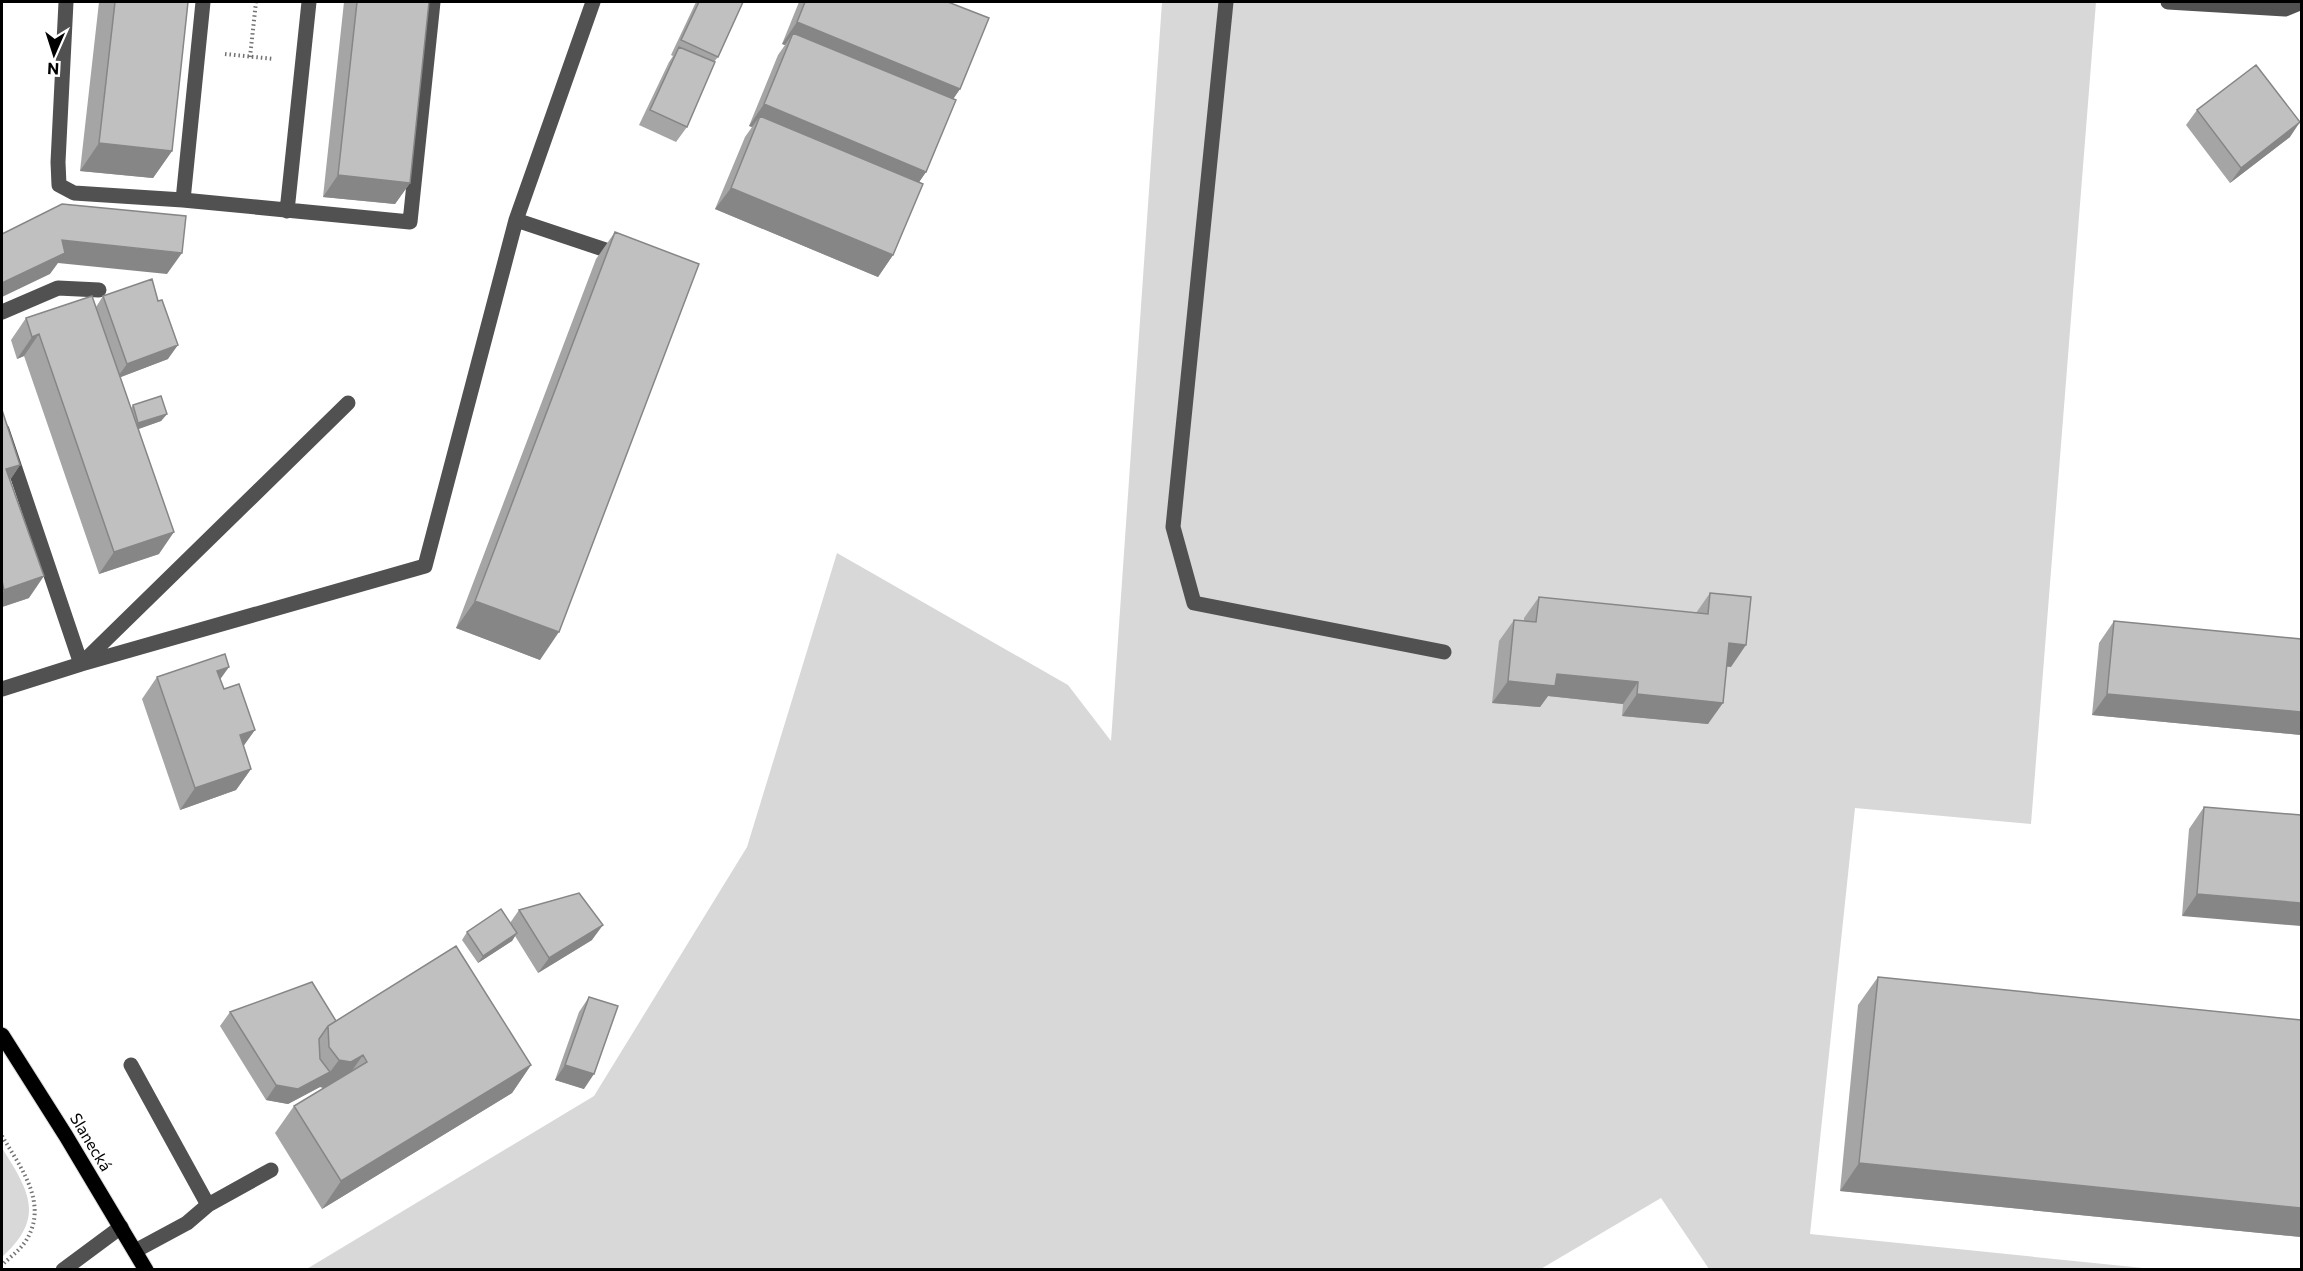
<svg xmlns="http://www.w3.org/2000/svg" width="2303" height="1271" font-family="Commissioner,sans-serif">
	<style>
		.green { fill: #d8d8d8 }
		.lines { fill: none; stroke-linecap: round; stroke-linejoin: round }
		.major-casing { stroke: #dbdbdb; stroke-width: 17 }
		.path { stroke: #737373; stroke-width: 4; stroke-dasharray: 1.5 3; stroke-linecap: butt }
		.minor { stroke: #515151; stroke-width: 15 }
		.major { stroke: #000; stroke-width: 15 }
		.wall { fill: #a5a5a5 }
		.shaded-wall { fill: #868686 }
		.building { fill: #c0c0c0; stroke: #868686; stroke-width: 1.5 }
		.labels { text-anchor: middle; stroke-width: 6; stroke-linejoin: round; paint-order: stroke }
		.street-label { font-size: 16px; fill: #000; stroke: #fff }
	</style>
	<rect width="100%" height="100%" fill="#fff"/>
	<path class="green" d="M1162 2H2096L2031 824 1855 808 1810 1234 2153 1269H1709L1661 1198 1539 1270H305L594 1096 747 847 837 553 1068 685 1111 741Z
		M2 1148C29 1191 46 1217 2 1257Z"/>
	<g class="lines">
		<defs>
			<path id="major" d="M2 1035 66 1136 146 1270"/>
		</defs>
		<use href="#major" class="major-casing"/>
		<path class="path" d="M225 54 274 59
			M250 57 256 2
			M2 1136C21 1168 50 1205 25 1242 19 1251 9 1258 2 1265"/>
		<path class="minor" d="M66 2 58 162 59 185 74 193 183 200 410 222 433 2
			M1226 2 1173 527 1194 603 1444 652
			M2168 2 2285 9 2302 2
			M183 200 203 2
			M287 211 309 2
			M516 220 593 2
			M2 312 58 288 99 290
			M2 430 81 664 348 403
			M2 689 81 664 425 566 516 220 621 255
			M131 1065 208 1205
			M135 1251 187 1223 208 1205 271 1170
			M63 1270 121 1227"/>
		<use href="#major" class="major"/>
	</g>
	<path class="wall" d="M99 2H188L172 151 153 178 80 171Z
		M344 2H429L410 183 395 204 323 197Z
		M696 2H743L718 57 714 62 687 127 676 142 639 125 669 62 673 56 671 55Z
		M799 2H948L960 89 953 99 926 172 919 182 893 255 878 277 715 209 745 137 752 127 749 126 778 55 785 45 782 44Z
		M2197 110 2290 137 2230 183 2186 125Z
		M615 232 540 660 456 628 596 259Z
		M103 296 168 359 120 377 131 408 133 405 167 414 161 421 138 429 159 554 99 574 24 356 17 359 11 340 26 318 96 307Z
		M2 410 20 465 10 480 29 598 2 607Z
		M1710 593 1731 667 1727 666 1708 724 1622 716 1623 704 1548 696 1540 707 1492 703 1499 641 1514 620 1524 621V618L1539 597 1696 613Z
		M2114 621 2301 639V735L2092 715 2099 643Z
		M157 677 220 679 251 769 236 790 180 810 142 699Z
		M2204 807 2301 815 2182 916 2189 829Z
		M519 910 592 940 538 973 515 936 512 941 478 963 462 940 467 932 510 923Z
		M1878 977 2301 1020V1237L1840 1191 1858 1005Z
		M589 997 584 1089 555 1080 579 1012Z
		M230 1012 336 1021 531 1065 512 1093 322 1209 275 1133 294 1106 324 1088 320 1087 288 1104 266 1100 220 1026Z"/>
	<path class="shaded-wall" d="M797 22 960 89 945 111 793 33 785 45 782 44Z
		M764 104 926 172 911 194 760 116 752 127 749 126Z
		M2300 122 2290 137 2230 183 2241 168Z
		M99 143 172 151 153 178 80 171Z
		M338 175 410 183 395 204 323 197Z
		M731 188 893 255 878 277 715 209Z
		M62 240 182 253 167 274 58 263 50 274 2 297V283Z
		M39 334 24 356 17 359 32 337Z
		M178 345 168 359 116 379 127 364Z
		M167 414 161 421 133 431 138 423Z
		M20 465 5 487 6 469Z
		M174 532 159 554 99 574 114 552Z
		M44 576 29 598 2 607V594L4 590Z
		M475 601 559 632 540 660 456 628Z
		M1729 643 1746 645 1731 667 1714 665Z
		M229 667 214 688 217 671Z
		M1557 674 1638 682 1623 704 1548 696 1540 707 1492 703 1508 681Z
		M1637 694 1723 703 1708 724 1622 716Z
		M2107 694 2301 712V735L2092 715Z
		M255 730 240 751V735Z
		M251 769 236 790 180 810 195 788Z
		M2197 894 2301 903V926L2182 916Z
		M603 925 592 940 538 973 549 958Z
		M517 933 512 941 478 963 483 956Z
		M363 1055 344 1082 332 1090 320 1087 288 1104 266 1100 276 1085 330 1072 339 1060Z
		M531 1065 512 1093 322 1209 341 1181Z
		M565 1065 594 1074 584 1089 555 1080Z
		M1859 1163 2301 1208V1237L1840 1191Z"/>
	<path class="building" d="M115 2H188L172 151 99 143Z
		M357 2H429L410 183 338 175Z
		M699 2H743L718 57 681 40Z
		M805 2H948L989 18 960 89 797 22Z
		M793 33 956 100 926 172 764 104Z
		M679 47 715 62 687 127 650 110Z
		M2256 65 2300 122 2241 168 2197 110Z
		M760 116 923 184 893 255 731 188Z
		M62 204 186 216 182 253 62 240 65 253 2 283V234Z
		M615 232 699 264 559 632 475 601Z
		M152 279 158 301 162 300 178 345 127 364 103 296Z
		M92 296 174 532 114 552 39 334 32 337 26 318Z
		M161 396 167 414 138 423 133 405Z
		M2 410 20 465 6 469 44 576 4 590 2 581Z
		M1710 593 1751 597 1746 645 1729 643 1723 703 1637 694 1638 682 1557 674 1555 686 1508 681 1514 620 1536 622 1539 597 1708 614Z
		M2114 621 2301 639V712L2107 694Z
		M225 654 229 667 217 671 224 689 239 684 255 730 240 735 251 769 195 788 157 677Z
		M2204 807 2301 815V903L2197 894Z
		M579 893 603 925 549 958 519 910Z
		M501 909 517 933 483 956 467 932Z
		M456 946 531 1065 341 1181 294 1106 367 1062 363 1055 351 1062 339 1060 329 1047 328 1026Z
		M1878 977 2301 1020V1208L1859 1163Z
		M312 982 336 1021 328 1026 319 1039 320 1059 330 1072 298 1089 276 1085 230 1012Z
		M589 997 618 1006 594 1074 565 1065Z"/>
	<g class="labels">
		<g class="street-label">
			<text transform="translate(91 1142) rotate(59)" y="6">Slanecká</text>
		</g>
	</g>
	<rect width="2303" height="1271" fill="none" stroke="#000000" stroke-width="6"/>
	<g transform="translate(54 54) rotate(183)" stroke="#ffffff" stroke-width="4.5" paint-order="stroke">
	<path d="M0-4.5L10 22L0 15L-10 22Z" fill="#000000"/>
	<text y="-9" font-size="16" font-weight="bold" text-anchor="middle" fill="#000000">N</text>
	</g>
</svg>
